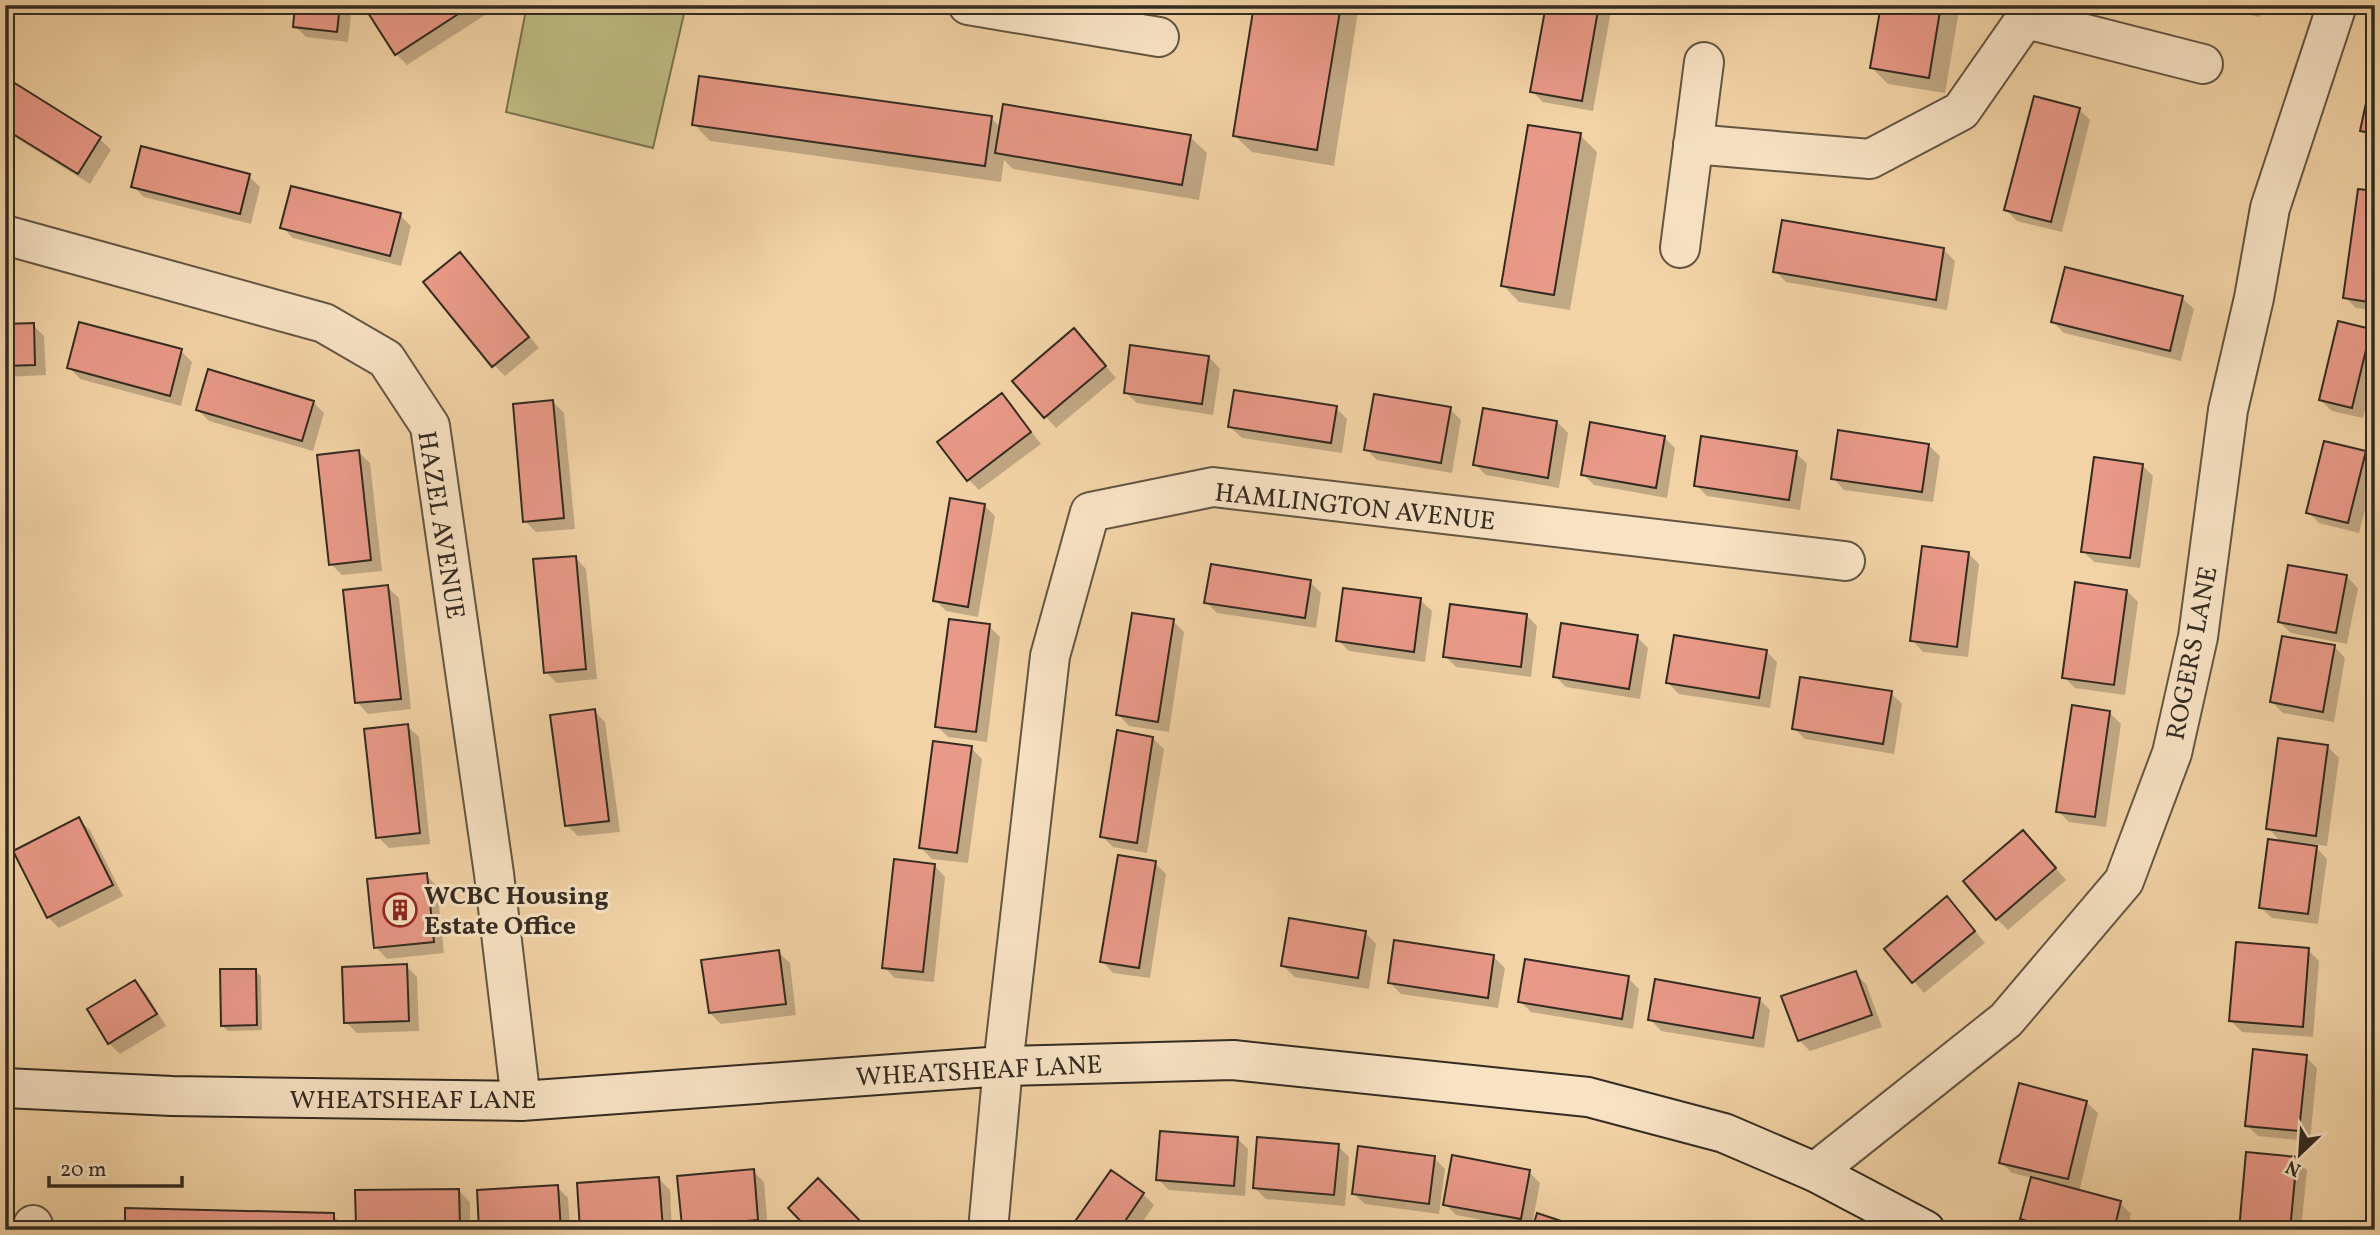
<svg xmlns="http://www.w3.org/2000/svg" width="2380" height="1235" font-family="Vollkorn,serif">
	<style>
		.green { fill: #bfbb83; stroke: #797352; stroke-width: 2 }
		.shadow { fill: #0003 }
		.building { fill: #e99987; stroke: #332b21; stroke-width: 2 }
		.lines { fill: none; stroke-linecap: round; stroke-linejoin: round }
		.street-casing { stroke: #635542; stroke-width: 42 }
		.secondary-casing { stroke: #332b21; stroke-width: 42 }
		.street { stroke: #f7e2c4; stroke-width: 38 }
		.secondary { stroke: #f7e2c4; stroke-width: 38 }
		.labels { text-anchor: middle; stroke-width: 6; stroke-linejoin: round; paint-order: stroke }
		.street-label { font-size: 26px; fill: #332b21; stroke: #f7e2c4 }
		.poi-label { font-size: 26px; font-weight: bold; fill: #332b21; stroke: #f7e2c4; text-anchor: start }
	</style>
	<rect width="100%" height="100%" fill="#f2d3a5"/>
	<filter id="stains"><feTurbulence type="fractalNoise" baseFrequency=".00286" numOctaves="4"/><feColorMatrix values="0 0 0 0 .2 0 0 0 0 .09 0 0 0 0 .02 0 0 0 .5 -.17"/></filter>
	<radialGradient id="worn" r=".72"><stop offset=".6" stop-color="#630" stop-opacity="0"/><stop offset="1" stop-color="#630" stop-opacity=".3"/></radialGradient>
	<path class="green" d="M527 5H686L653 148 506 112Z"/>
	<path class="shadow" d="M297 5H352L348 42 306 37 295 26Z
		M365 5H485L490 12 407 65 396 54Z
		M1256 5H1359L1334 166 1252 152 1235 136Z
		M1548 5H1612L1593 111 1543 102 1532 91Z
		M1883 5H1960L1945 93 1888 84 1872 68Z
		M2203 5H2263L2260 17Z
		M2375 70V142L2362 131Z
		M6 79 100 139 111 150 90 184 5 131Z
		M2079 109 2090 120 2062 232 2017 221 2006 210Z
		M991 118 1001 128 1190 137 1207 153 1199 200 1013 169 1004 160 1001 182 710 141 694 124Z
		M1580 135 1597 152 1570 310 1519 302 1503 285Z
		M249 176 260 187 251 224 144 197 133 186Z
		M2375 193V311L2356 308 2345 297Z
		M400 215 411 226 401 266 293 238 282 227Z
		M1944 250 1955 261 1947 310 1786 282 1775 271Z
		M471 266 539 348 505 376 494 365Z
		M2182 298 2194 309 2181 361 2064 333 2053 322Z
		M33 325 44 336 46 375 5 377V326Z
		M2370 330 2375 335V370L2363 418 2332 411 2320 400Z
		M1085 342 1116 378 1056 428 1014 382Z
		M181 351 192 362 181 406 80 379 69 367Z
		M1209 357 1220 369 1213 415 1137 403 1125 392Z
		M1002 395 1041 444 979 490 968 479Z
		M313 402 324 413 313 451 209 421 198 410Z
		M553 402 564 413 575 529 536 532 525 521Z
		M1336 408 1347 419 1342 453 1242 438 1230 427Z
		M1450 409 1461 420 1452 473 1377 460 1366 449Z
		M1557 422 1568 433 1559 488 1486 475 1475 464Z
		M1664 437 1675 448 1667 498 1594 485 1583 474Z
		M1928 445 1940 456 1933 502 1844 490 1833 478Z
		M359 452 370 463 382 571 342 575 331 564Z
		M2365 452 2375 462V471L2359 533 2319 523 2308 512Z
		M1796 453 1807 464 1800 510 1707 496 1696 485Z
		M2142 465 2153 476 2140 568 2094 562 2083 551Z
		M984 505 995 516 978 617 946 611 935 600Z
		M1968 553 1979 564 1968 657 1923 652 1912 640Z
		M575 557 586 569 597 679 557 683 546 672Z
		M2347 577 2358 588 2347 644 2291 633 2279 622Z
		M1310 582 1321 593 1316 628 1217 613 1206 602Z
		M387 587 399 598 411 709 368 714 357 702Z
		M2127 591 2138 602 2125 695 2075 688 2064 677Z
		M1420 600 1432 611 1425 662 1349 651 1338 640Z
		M1526 615 1537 626 1531 677 1456 667 1445 656Z
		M1173 621 1184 632 1169 732 1129 726 1118 714Z
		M989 626 1000 637 987 742 948 737 937 726Z
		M1637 637 1648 648 1640 699 1566 687 1555 676Z
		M2334 646 2345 658 2334 722 2283 713 2272 702Z
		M1766 651 1777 662 1770 708 1679 694 1668 683Z
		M1891 693 1902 704 1894 754 1805 739 1794 728Z
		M594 711 605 722 620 832 578 836 567 825Z
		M2110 713 2121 724 2106 827 2069 822 2058 811Z
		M407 726 419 737 430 844 389 848 378 837Z
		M1152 738 1164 749 1147 853 1113 847 1102 836Z
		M2328 747 2339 758 2327 846 2313 844 2327 859 2318 924 2272 918 2260 907 2282 843 2268 828Z
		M971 748 982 759 968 863 932 859 921 848Z
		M78 819 90 830 123 896 59 928 48 917Z
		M2034 844 2066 880 2008 930 1997 919Z
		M1155 863 1166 874 1150 978 1113 973 1102 961Z
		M934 865 945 877 934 982 895 978 884 967Z
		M426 875 437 886 444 953 387 959 376 947Z
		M1958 910 1985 943 1924 993 1886 949Z
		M1365 932 1376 944 1369 989 1295 977 1283 966Z
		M2308 950 2319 961 2313 1037 2242 1032 2231 1021Z
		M778 952 790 963 796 1015 721 1024 710 1013Z
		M1493 956 1505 968 1498 1008 1401 994 1390 983Z
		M406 966 417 977 419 1031 357 1033 346 1022Z
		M255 971 261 976 262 1030 228 1031 222 1026Z
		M1855 973 1866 984 1882 1027 1810 1051 1799 1040Z
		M1628 978 1639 989 1633 1029 1531 1012 1520 1001Z
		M135 982 146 993 166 1026 120 1054 109 1043 89 1010Z
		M1759 999 1770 1010 1764 1048 1661 1031 1650 1019Z
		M2306 1057 2317 1068 2310 1141 2258 1136 2247 1125Z
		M2086 1102 2098 1113 2079 1192 2120 1203 2131 1214 2127 1230 2033 1229 2022 1218 2033 1178 2012 1173 2001 1162Z
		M1237 1138 1248 1149 1245 1196 1169 1190 1158 1179Z
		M1338 1146 1349 1157 1345 1206 1266 1199 1255 1188Z
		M1434 1158 1445 1169 1439 1214 1365 1204 1353 1193Z
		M2296 1159 2307 1170 2301 1230H2241Z
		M753 1171 764 1182 768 1230H688L683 1225Z
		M1111 1172 1143 1194 1154 1205 1137 1230H1071Z
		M1529 1172 1540 1183 1532 1225 1576 1227 1578 1230H1534L1456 1215 1445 1204Z
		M659 1179 670 1190 672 1230H582Z
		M557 1187 568 1198 570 1230H481Z
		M459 1191 470 1202V1230H361L357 1227Z
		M333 1215 348 1230H127Z"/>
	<path class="building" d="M295 5H340L337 32 293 27Z
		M363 5H472L395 55Z
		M1254 5H1341L1317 150 1233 136Z
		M1546 5H1599L1582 101 1530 92Z
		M1881 5H1941L1929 78 1870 68Z
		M2375 61V134L2360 131Z
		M699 76 992 116 985 166 692 125Z
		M5 77 101 137 78 174 5 129Z
		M2034 96 2080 108 2051 222 2004 210Z
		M1003 104 1191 135 1182 185 995 153Z
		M1528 125 1581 133 1554 295 1501 286Z
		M141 146 250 174 240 214 131 187Z
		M291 186 401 213 390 256 280 228Z
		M2358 189 2375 191V303L2343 298Z
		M1782 220 1944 248 1936 300 1773 272Z
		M460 252 529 337 492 367 423 282Z
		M2065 267 2183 296 2170 351 2051 322Z
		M2338 321 2371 329 2352 408 2319 400Z
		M79 322 182 349 170 396 67 368Z
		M34 323 35 365 5 366V324Z
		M1074 328 1106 366 1044 418 1012 381Z
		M1130 345 1209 356 1202 404 1124 393Z
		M208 369 314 401 302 441 196 410Z
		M1234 390 1337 406 1331 443 1228 427Z
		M1002 393 1031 432 967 481 937 442Z
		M1374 394 1451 407 1441 463 1364 450Z
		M553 400 564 518 523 522 513 404Z
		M1483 408 1557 421 1548 478 1473 465Z
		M1590 422 1665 436 1656 488 1581 475Z
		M1838 430 1929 444 1922 492 1831 479Z
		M1701 436 1797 451 1789 500 1694 486Z
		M2324 441 2366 451 2348 523 2306 513Z
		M359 450 371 560 329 565 317 455Z
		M2094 457 2143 464 2130 558 2081 552Z
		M950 498 985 504 968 607 933 601Z
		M1922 546 1969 552 1957 647 1910 641Z
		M576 556 586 669 544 673 533 559Z
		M1211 564 1311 580 1305 618 1204 603Z
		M2288 565 2347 575 2336 633 2278 622Z
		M2075 582 2127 590 2114 685 2062 678Z
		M388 585 401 699 355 703 343 590Z
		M1343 588 1421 598 1414 652 1336 641Z
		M1450 604 1527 614 1521 667 1443 657Z
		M1132 613 1174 619 1158 722 1116 715Z
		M949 619 990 624 976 732 935 727Z
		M1561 623 1638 635 1629 689 1553 677Z
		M1674 635 1767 650 1759 698 1666 683Z
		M2282 636 2335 645 2323 712 2270 702Z
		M1800 677 1892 691 1883 744 1792 729Z
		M2072 705 2110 711 2095 817 2056 812Z
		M595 709 609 821 565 826 550 715Z
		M408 724 420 833 376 838 364 729Z
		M1117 730 1153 737 1137 843 1100 837Z
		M2278 738 2328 745 2316 836 2266 829Z
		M933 741 972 746 957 853 919 848Z
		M79 817 113 885 47 918 13 851Z
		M2023 830 2056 868 1996 920 1963 881Z
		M2268 839 2317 846 2308 914 2259 908Z
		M1118 855 1156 861 1139 968 1100 962Z
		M894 859 935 864 923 972 882 968Z
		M427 873 434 942 374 948 367 879Z
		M1947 896 1975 931 1912 983 1884 949Z
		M1289 918 1366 931 1358 978 1281 966Z
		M1394 940 1494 955 1488 998 1388 983Z
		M2236 942 2309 948 2303 1027 2229 1021Z
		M779 950 786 1004 709 1013 701 960Z
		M1525 959 1629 976 1622 1019 1518 1002Z
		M407 964 409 1021 344 1023 342 967Z
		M220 969H256L257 1025 221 1026Z
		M1856 971 1872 1015 1798 1041 1781 996Z
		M1655 979 1760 998 1753 1038 1648 1020Z
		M135 980 157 1014 108 1044 87 1009Z
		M2253 1049 2307 1055 2299 1131 2245 1126Z
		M2019 1083 2087 1101 2068 1179 1999 1163Z
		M1160 1131 1238 1137 1234 1186 1156 1180Z
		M1257 1137 1339 1144 1334 1195 1253 1188Z
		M1358 1146 1435 1156 1429 1204 1352 1194Z
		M2246 1152 2297 1157 2290 1230H2239Z
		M1452 1155 1530 1170 1521 1219 1443 1205Z
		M754 1169 758 1220 682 1226 677 1176Z
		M1111 1170 1144 1193 1119 1230H1069Z
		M659 1177 663 1229 580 1230 577 1183Z
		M2031 1177 2121 1201 2114 1230H2061L2020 1219Z
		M818 1178 869 1230H809L788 1208Z
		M558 1185 561 1230H479L477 1190Z
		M459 1189 460 1226 356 1227 355 1190Z
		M125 1208 334 1213V1230H125Z
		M1537 1213 1576 1226 1575 1230H1532Z"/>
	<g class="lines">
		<defs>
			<path id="street" d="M968 5 1159 37
				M2027 19 2203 64
				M1693 144 1870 159 1961 111 2035 5
				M5 235 324 323 386 359 430 426 494 874 521 1101
				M1680 248 1704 62
				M1815 1172 2006 1020 2124 881 2172 753 2198 637 2228 410 2254 298 2270 208 2337 5
				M33 1225V1230
				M988 1230 1003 1066 1050 656 1090 512 1213 487 1845 561"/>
			<path id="secondary" d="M5 1088 172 1096 521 1101 1003 1066 1233 1060 1588 1097 1724 1133 1815 1172 1925 1230"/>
		</defs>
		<use href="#street" class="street-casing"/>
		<use href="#secondary" class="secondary-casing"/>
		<use href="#street" class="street"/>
		<use href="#secondary" class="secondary"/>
	</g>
	<defs>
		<symbol id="building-ring" viewBox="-11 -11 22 22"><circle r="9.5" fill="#f7e2c4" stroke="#8f2418" stroke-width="1.5"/><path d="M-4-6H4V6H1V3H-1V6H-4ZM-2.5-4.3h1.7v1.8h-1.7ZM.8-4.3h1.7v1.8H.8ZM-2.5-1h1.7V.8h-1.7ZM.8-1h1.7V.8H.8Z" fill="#8f2418"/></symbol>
	</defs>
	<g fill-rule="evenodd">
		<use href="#building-ring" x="381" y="891" width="38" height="38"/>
	</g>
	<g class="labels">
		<g class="street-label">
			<text transform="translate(1355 506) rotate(6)" y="9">HAMLINGTON AVENUE</text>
			<text transform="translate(442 525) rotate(81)" y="9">HAZEL AVENUE</text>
			<text transform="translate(2191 653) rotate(-79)" y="9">ROGERS LANE</text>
			<text transform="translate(979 1070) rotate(-3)" y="9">WHEATSHEAF LANE</text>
			<text x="413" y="1108">WHEATSHEAF LANE</text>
		</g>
		<g class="poi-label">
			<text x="424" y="904">WCBC Housing<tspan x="424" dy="30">Estate Office</tspan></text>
		</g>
	</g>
	<rect width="2380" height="1235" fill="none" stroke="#f2d3a5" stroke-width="28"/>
	<rect x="7" y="7" width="2366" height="1221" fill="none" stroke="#332b21" stroke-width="3.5"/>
	<rect x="14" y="14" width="2352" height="1207" fill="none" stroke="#332b21" stroke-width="2"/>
	<g transform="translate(2300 1154) rotate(205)" stroke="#f7e2c4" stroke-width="5" paint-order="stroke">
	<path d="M0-5L12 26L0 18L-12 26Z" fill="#332b21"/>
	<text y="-10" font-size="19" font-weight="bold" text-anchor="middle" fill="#332b21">N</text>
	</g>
	<path d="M49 1176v10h133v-10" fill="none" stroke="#332b21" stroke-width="3.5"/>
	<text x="60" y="1176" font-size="21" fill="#332b21" stroke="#f7e2c4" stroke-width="5" paint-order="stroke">20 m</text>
	<rect width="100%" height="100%" filter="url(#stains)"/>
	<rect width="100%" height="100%" fill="url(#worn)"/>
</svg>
